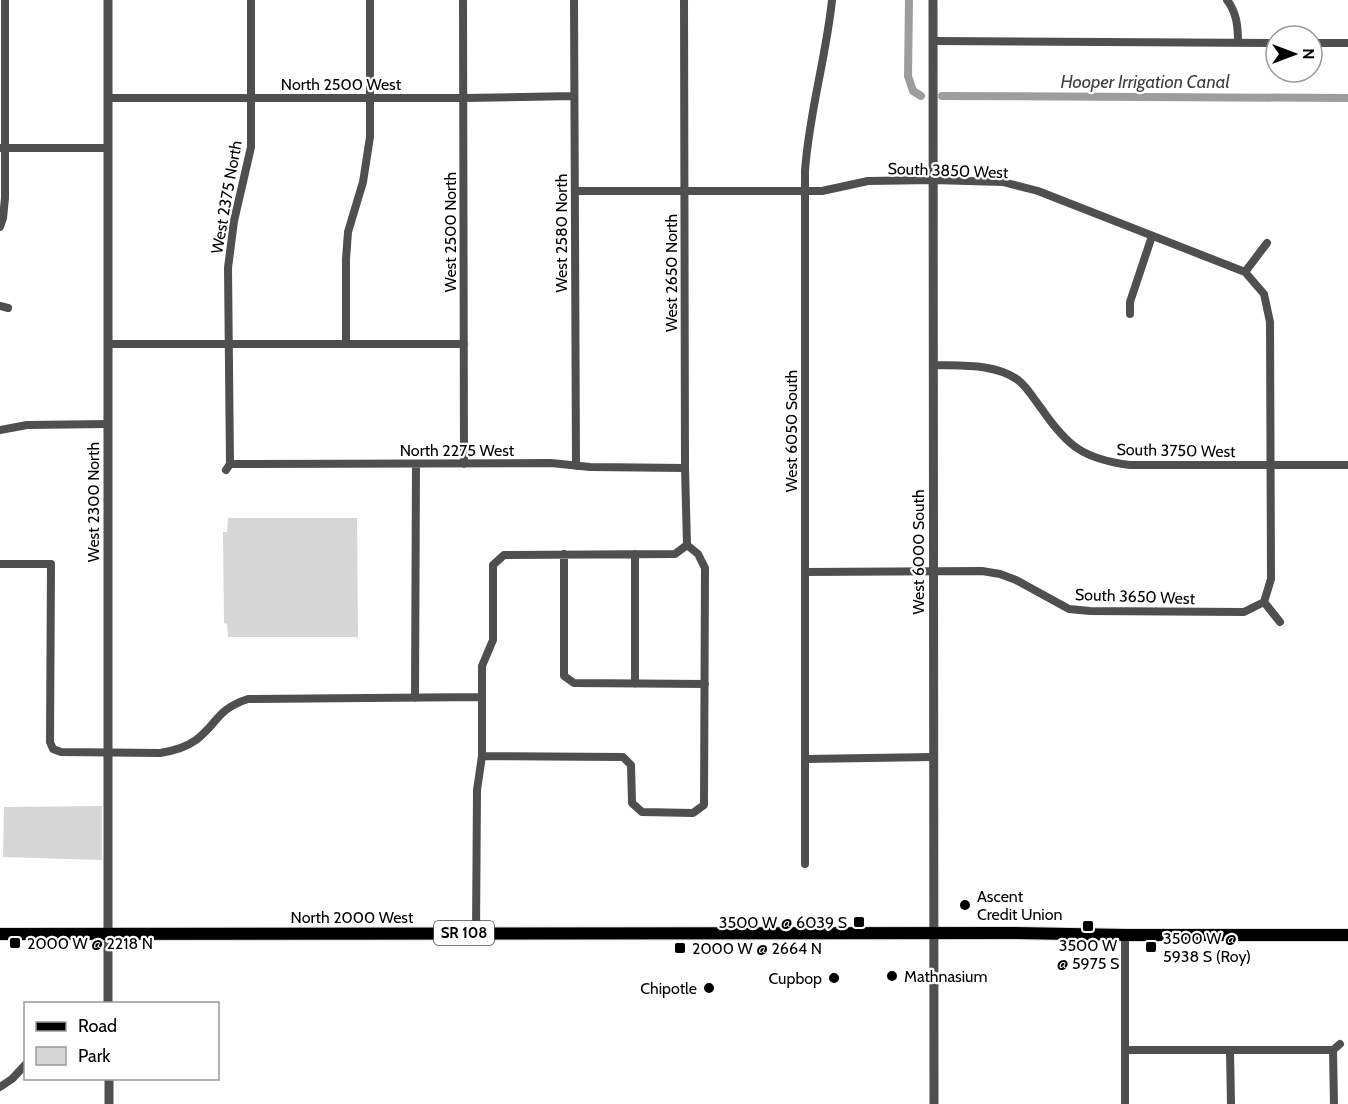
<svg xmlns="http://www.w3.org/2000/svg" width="1348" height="1104" font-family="Cabin,sans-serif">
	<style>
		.green { fill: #d6d6d6 }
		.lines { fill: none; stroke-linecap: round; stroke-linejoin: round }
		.canal { stroke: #9d9d9d; stroke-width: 8 }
		.primary-casing { stroke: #dbdbdb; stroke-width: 14 }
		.minor { stroke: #4f4f4f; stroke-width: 8 }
		.tertiary { stroke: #4f4f4f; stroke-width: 9 }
		.primary { stroke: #000; stroke-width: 12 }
		.poi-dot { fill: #000; stroke: #fff; stroke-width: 2 }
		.labels { text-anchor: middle; stroke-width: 4.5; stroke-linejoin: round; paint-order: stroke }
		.shield { fill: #fff; stroke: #4c4c4c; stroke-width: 1.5 }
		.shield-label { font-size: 15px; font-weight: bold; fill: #000 }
		.street-label { font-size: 16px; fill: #000; stroke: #fff }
		.poi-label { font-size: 16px; fill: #000; stroke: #fff; text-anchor: start }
		.water-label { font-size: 18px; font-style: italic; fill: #3e3e3e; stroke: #fff }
	</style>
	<rect width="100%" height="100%" fill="#fff"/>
	<path class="green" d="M228 518H357L358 637H228L227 624 224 623 223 532H227Z
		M102 806V860L3 857 4 807Z"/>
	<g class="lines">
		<path class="canal" d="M909 0 908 76 913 91 921 96
			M942 96 1348 98"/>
		<defs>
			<path id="primary" d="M0 934 1012 933 1125 935H1348"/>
		</defs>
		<use href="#primary" class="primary-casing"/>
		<path class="minor" d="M463 0 464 464
			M574 0 576 466
			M684 0 685 468 687 545
			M1227 0C1237 13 1238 27 1238 43
			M933 41 1276 43
			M1312 43H1348
			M108 98H464L574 96
			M1 148H108
			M575 191H822L868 181 933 180 1003 182 1038 191 1245 272
			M0 227 3 218 5 198V0
			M0 306 8 308
			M1130 314V302L1152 236
			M108 344H464
			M346 344V259L348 232 363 182 370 137V0
			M933 365C960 366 995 363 1018 380 1027 387 1034 399 1041 408 1067 446 1083 459 1130 465H1348
			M0 430 27 425 108 424
			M230 464 551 463 590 467 685 468
			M226 470 230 464 228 268 234 221 251 147V0
			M564 554V676L574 683 705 684
			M635 554V684
			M0 564H51L50 742 53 749 61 752 160 753C173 751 185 748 196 740 218 723 217 709 248 699L482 697
			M805 572 982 571 1000 574 1016 580 1069 609 1090 611 1244 612 1264 602 1280 622
			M1264 602 1271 579 1270 322 1264 294 1245 272 1267 243
			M415 698 416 464
			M482 756 623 757 631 765 632 803 642 812 693 813 704 805 705 568 698 554 687 545
			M805 759 933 757
			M805 864V171C809 113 826 58 832 0
			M476 933 477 790 482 756V666L493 640V565L504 555 675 554 687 545
			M1125 935V1104
			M1125 1050H1333
			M1230 1050 1231 1104
			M0 1087 12 1079 26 1064
			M1334 1104 1333 1050 1340 1044"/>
		<path class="tertiary" d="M108 0V1004
			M933 0 934 1104
			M109 1078V1104"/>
		<use href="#primary" class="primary"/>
	</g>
	<g class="poi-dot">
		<circle cx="965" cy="905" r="6"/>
		<rect x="853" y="916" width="12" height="12" rx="3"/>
		<rect x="1082" y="920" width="12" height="12" rx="3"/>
		<rect x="9" y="937" width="12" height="12" rx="3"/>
		<rect x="1145" y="941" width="12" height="12" rx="3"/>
		<rect x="674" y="942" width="12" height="12" rx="3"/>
		<circle cx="892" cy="976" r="6"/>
		<circle cx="834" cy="978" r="6"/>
		<circle cx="709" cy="988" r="6"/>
	</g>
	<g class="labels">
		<rect class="shield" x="434" y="921" width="60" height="24" rx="4.5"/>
		<g class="shield-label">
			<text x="464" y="938">SR 108</text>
		</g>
		<g class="street-label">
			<text x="341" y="90">North 2500 West</text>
			<text transform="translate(948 170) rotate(2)" y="6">South 3850 West</text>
			<text transform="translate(226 197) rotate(-80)" y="6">West 2375 North</text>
			<text transform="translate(450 232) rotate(-90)" y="6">West 2500 North</text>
			<text transform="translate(561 233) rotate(-90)" y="6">West 2580 North</text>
			<text transform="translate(671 273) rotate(-90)" y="6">West 2650 North</text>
			<text transform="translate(791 431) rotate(-90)" y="6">West 6050 South</text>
			<text x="457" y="456">North 2275 West</text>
			<text transform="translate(1176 450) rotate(1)" y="6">South 3750 West</text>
			<text transform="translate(93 502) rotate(-90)" y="6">West 2300 North</text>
			<text transform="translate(918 552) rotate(-90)" y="6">West 6000 South</text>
			<text transform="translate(1135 596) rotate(2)" y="6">South 3650 West</text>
			<text x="352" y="923">North 2000 West</text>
		</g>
		<g class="poi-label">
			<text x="977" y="902">Ascent<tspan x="977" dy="18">Credit Union</tspan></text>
			<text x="847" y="928" text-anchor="end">3500 W @ 6039 S</text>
			<text x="1163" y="944">3500 W @<tspan x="1163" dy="18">5938 S (Roy)</tspan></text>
			<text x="27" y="949">2000 W @ 2218 N</text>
			<text x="1088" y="951" text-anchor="middle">3500 W<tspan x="1088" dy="18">@ 5975 S</tspan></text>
			<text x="692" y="954">2000 W @ 2664 N</text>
			<text x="904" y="982">Mathnasium</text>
			<text x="822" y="984" text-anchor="end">Cupbop</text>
			<text x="697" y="994" text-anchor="end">Chipotle</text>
		</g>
		<g class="water-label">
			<text x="1145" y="88">Hooper Irrigation Canal</text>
		</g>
	</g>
	<rect x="24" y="1002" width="195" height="78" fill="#ffffff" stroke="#999999" stroke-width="1.5"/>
	<rect x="36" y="1022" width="30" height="9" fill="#000000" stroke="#999999" stroke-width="1.5"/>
	<text x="78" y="1032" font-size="18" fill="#000000">Road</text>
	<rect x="36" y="1047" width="30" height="18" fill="#d6d6d6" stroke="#999999" stroke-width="1.5"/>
	<text x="78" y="1062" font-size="18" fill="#000000">Park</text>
	<g transform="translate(1294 54) rotate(90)"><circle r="28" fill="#ffffff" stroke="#999999" stroke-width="1.5"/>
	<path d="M0-4.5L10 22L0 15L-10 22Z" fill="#000000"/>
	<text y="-9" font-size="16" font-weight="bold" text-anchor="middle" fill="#000000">N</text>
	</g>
</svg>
